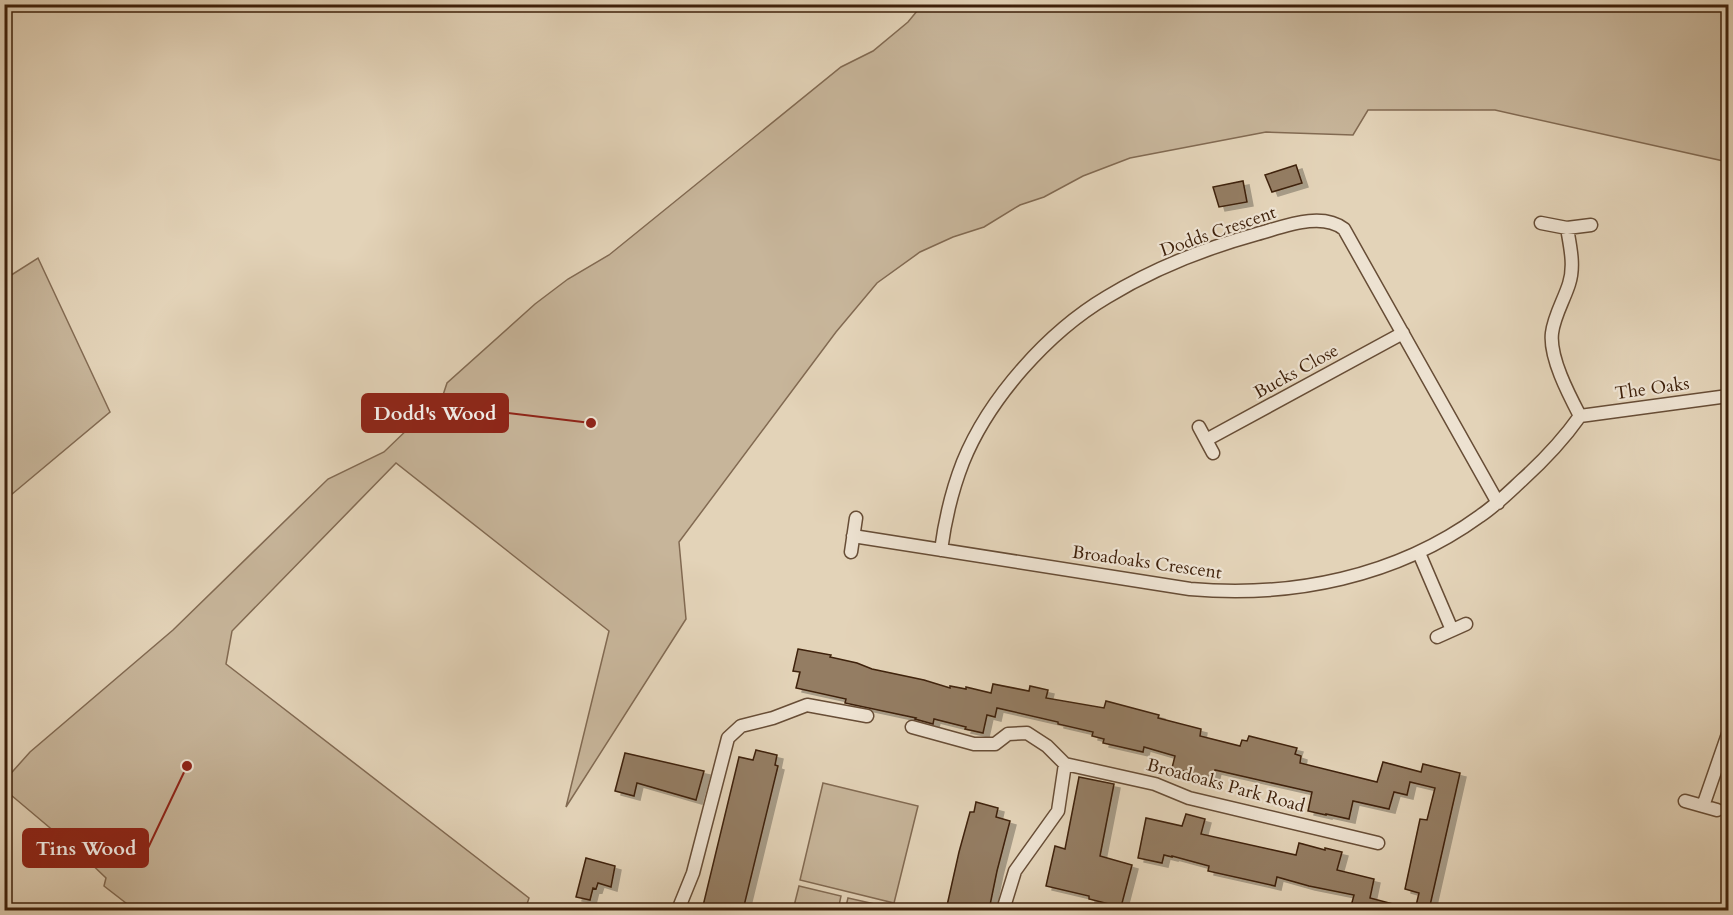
<svg xmlns="http://www.w3.org/2000/svg" width="1733" height="915" font-family="Cardo,serif">
	<style>
		.green { fill: #c7b59a; stroke: #826a52; stroke-width: 1.5 }
		.building { fill: #947d64; stroke: #3e200a; stroke-width: 1.5; filter: url(#shadow) }
		.lines { fill: none; stroke-linecap: round; stroke-linejoin: round }
		.minor-casing { stroke: #674d36; stroke-width: 15 }
		.minor { stroke: #ede2d1; stroke-width: 12 }
		.labels { text-anchor: middle; stroke-width: 4.5; stroke-linejoin: round; paint-order: stroke }
		.street-label { font-size: 18px; fill: #3e200a; stroke: #ede2d1 }
		.leader { fill: none; stroke: #8f2418; stroke-width: 2 }
		.callout-dot { fill: #8f2418; stroke: #ede2d1; stroke-width: 2 }
		.callout { fill: #8f2418; stroke: #8f2418; stroke-width: 2 }
		.callout-label { font-size: 20px; text-anchor: middle; font-weight: bold; fill: #fff }
	</style>
	<defs>
		<filter id="shadow"><feDropShadow dx="6" dy="4" stdDeviation="0" flood-color="#0004"/></filter>
	</defs>
	<rect width="100%" height="100%" fill="#e3d3b8"/>
	<filter id="stains"><feTurbulence type="fractalNoise" baseFrequency=".00333" numOctaves="4"/><feColorMatrix values="0 0 0 0 .2 0 0 0 0 .09 0 0 0 0 .02 0 0 0 .5 -.17"/></filter>
	<radialGradient id="worn" r=".72"><stop offset=".6" stop-color="#630" stop-opacity="0"/><stop offset="1" stop-color="#630" stop-opacity=".3"/></radialGradient>
	<path class="green" d="M922 5H1728V162L1495 110H1368L1353 135 1266 132 1130 158 1083 176 1044 197 1020 205 984 227 953 237 920 252 877 283 836 332 679 542 686 619 566 807 609 631 396 463 232 631 226 664 529 898 525 910H135L104 886 106 878 81 854 5 790V780L30 752 173 630 328 479 384 452 443 395 447 383 535 304 568 279 609 255 841 67 873 51 908 22Z
		M38 258 110 412 5 500V279Z
		M823 783 918 806 894 903 800 880Z
		M799 886 841 896 838 910H793Z
		M848 898 893 908V910H845Z"/>
	<path class="building" d="M1296 165 1302 183 1272 192 1265 175Z
		M1243 181 1247 202 1219 207 1213 187Z
		M798 649 831 655 830 657 857 663 872 669 924 680 950 688V686L966 689V687L991 693 993 684 1029 691 1030 686 1048 690 1046 698 1104 708 1106 701 1159 715 1158 718 1201 729 1200 736 1240 746 1242 740 1247 741 1249 736 1297 748 1295 754 1301 756 1300 763 1377 782 1383 762 1421 772 1423 764 1460 773 1429 910H1415L1419 893 1405 889 1420 819 1427 820 1435 788 1410 782 1407 795 1394 792 1389 809 1353 801 1349 819 1326 814V815L1308 811 1312 792 1215 770 1211 785 1193 780 1194 774 1172 768 1175 756 1144 747 1143 752 1103 743 1104 739 1092 736 1093 732 1058 724V722L997 708 995 717 987 715 983 733 965 729 966 727 934 719 933 724 915 719 916 718 845 703 846 699 796 688 800 672 793 671Z
		M756 750 777 755 775 765 778 766 743 910H702L739 757 753 760Z
		M625 753 704 771 696 800 637 783 634 796 615 791Z
		M1079 777 1114 784 1100 856 1132 865 1121 907 1089 899V896L1046 886 1055 846 1065 849Z
		M976 802 998 808 996 817 1010 821 997 871 989 910H946L959 852 970 812H974Z
		M1186 814 1205 819 1201 834 1296 855 1299 843 1325 850V848L1342 852 1337 870 1374 879 1370 898 1401 906V910H1350L1354 895 1309 886 1277 877 1275 886 1208 871 1209 866 1172 856V857L1164 855 1162 863 1138 858 1146 818 1182 826Z
		M586 858 615 866 611 887 598 883 596 889 593 888 590 900 576 897Z"/>
	<g class="lines">
		<defs>
			<path id="minor" d="M1541 223 1567 228 1591 225
				M1567 228C1570 246 1575 266 1569 284 1564 300 1554 316 1552 333 1549 357 1569 395 1580 416
				M1580 416 1728 396
				M1199 427 1213 453
				M1206 440 1403 333
				M853 536 1190 589C1292 598 1396 577 1480 516 1495 506 1508 493 1522 480 1543 461 1563 440 1580 416
				M941 550C945 520 952 490 963 462 989 398 1048 332 1107 297 1153 269 1206 248 1257 234 1283 227 1321 211 1344 229L1498 503
				M851 552 856 518
				M1419 553 1452 630
				M1437 637 1466 624
				M912 727 974 744H995L1008 734 1027 733 1047 746 1065 764
				M1685 801 1717 810
				M1703 806 1728 734
				M678 910 693 873 728 738 741 726 773 718 807 705 867 716
				M1003 910 1015 871 1058 811 1065 764 1155 784 1189 798 1378 843"/>
		</defs>
		<use href="#minor" class="minor-casing"/>
		<use href="#minor" class="minor"/>
	</g>
	<g class="labels">
		<g class="street-label">
			<text transform="translate(1218 231) rotate(-19)" y="6">Dodds Crescent</text>
			<text transform="translate(1296 371) rotate(-29)" y="6">Bucks Close</text>
			<text transform="translate(1652 388) rotate(-8)" y="6">The Oaks</text>
			<text transform="translate(1147 562) rotate(8)" y="6">Broadoaks Crescent</text>
			<text transform="translate(1226 785) rotate(15)" y="6">Broadoaks Park Road</text>
		</g>
	</g>
	<path class="leader" d="M591 423L508 413M187 766L148 848"/>
	<g class="callout-dot">
		<circle cx="591" cy="423" r="6"/>
		<circle cx="187" cy="766" r="6"/>
	</g>
	<g class="callout">
		<rect x="362" y="394" width="146" height="38" rx="6"/>
		<rect x="23" y="829" width="125" height="38" rx="6"/>
	</g>
	<g class="callout-label">
		<text x="435" y="420">Dodd's Wood</text>
		<text x="86" y="855">Tins Wood</text>
	</g>
	<rect width="1733" height="915" fill="none" stroke="#e3d3b8" stroke-width="24"/>
	<rect x="6" y="6" width="1721" height="903" fill="none" stroke="#3e200a" stroke-width="3"/>
	<rect x="12" y="12" width="1709" height="891" fill="none" stroke="#3e200a" stroke-width="1.5"/>
	<rect width="100%" height="100%" filter="url(#stains)"/>
	<rect width="100%" height="100%" fill="url(#worn)"/>
</svg>
